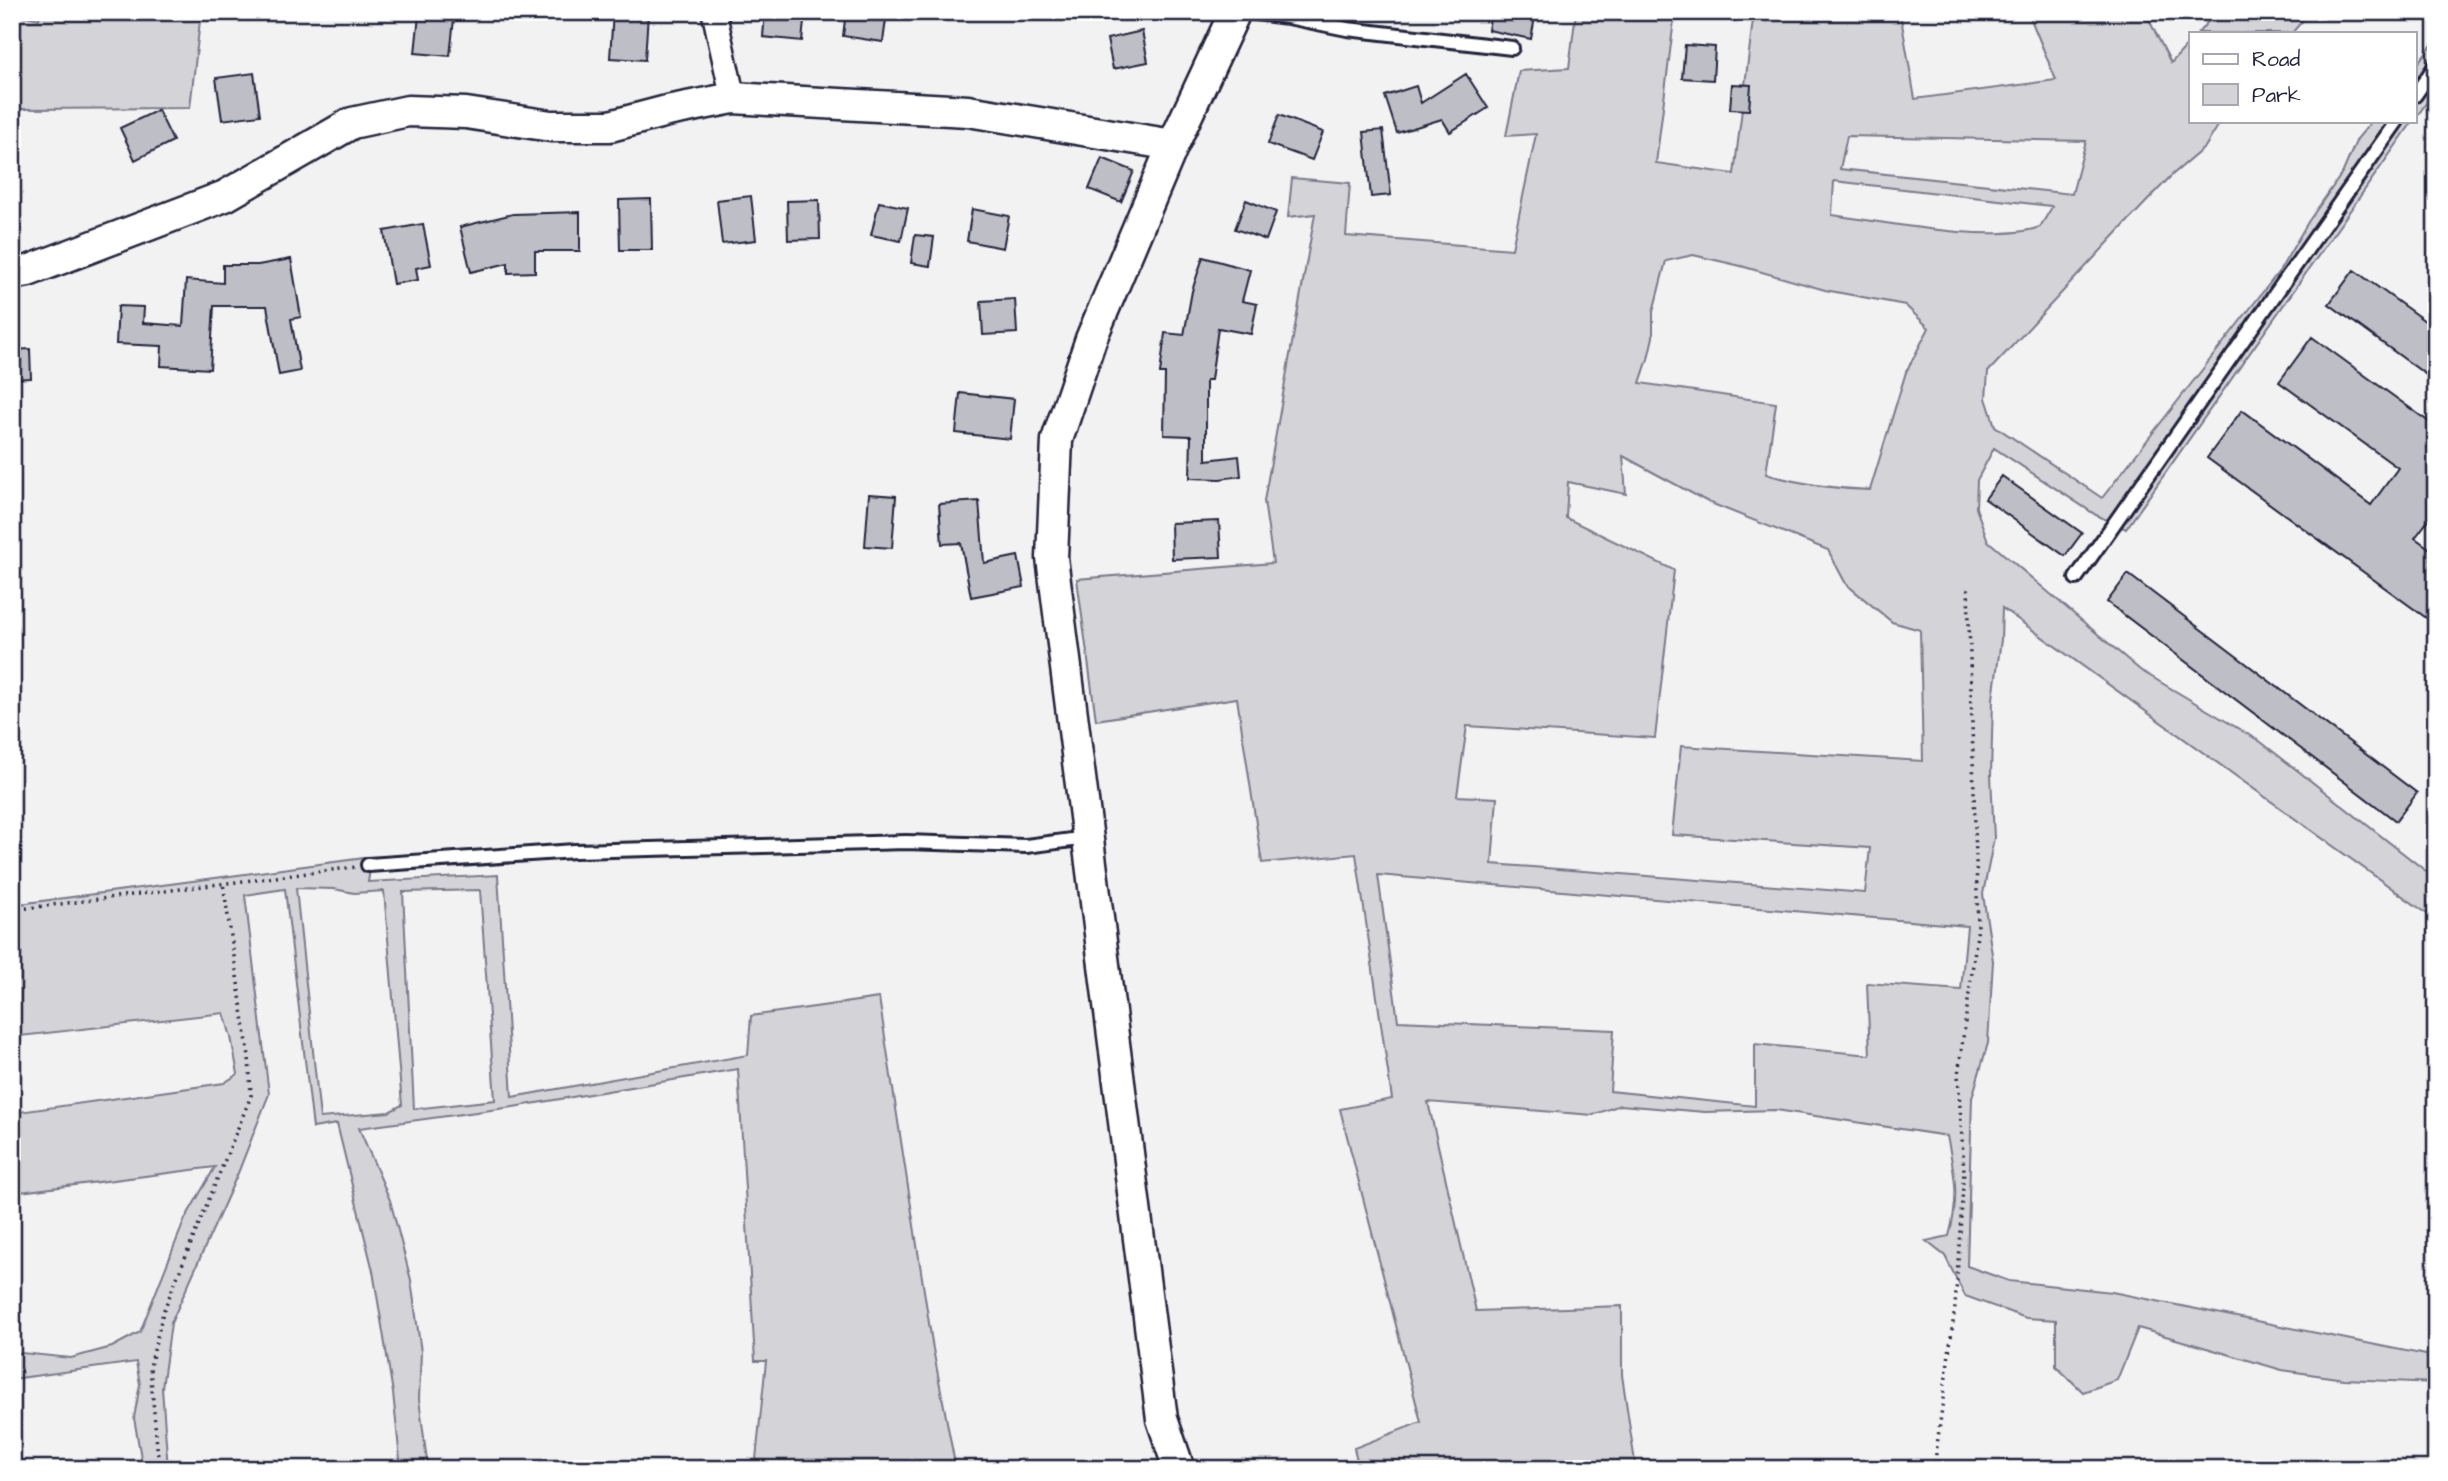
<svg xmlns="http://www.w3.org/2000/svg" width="2448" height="1481" font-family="'Architects Daughter',sans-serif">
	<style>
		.green { fill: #d3d3d8; stroke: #7a7a8a; stroke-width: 2; fill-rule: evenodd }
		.building { fill: #bebec6; stroke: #22223b; stroke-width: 2 }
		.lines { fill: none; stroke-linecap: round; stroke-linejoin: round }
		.service-casing { stroke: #22223b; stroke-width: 18 }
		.minor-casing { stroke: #22223b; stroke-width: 28 }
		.tertiary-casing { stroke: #22223b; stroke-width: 35 }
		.path { stroke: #22223b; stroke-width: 3.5; stroke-dasharray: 2 5; stroke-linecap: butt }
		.service { stroke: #fff; stroke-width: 12 }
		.minor { stroke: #fff; stroke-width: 23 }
		.tertiary { stroke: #fff; stroke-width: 30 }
	</style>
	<rect width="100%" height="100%" fill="#f2f2f3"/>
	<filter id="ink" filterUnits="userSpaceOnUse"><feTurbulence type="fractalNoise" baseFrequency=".0143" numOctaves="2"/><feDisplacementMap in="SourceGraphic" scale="14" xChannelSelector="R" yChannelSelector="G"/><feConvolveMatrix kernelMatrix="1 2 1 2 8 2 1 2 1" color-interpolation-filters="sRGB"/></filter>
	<g filter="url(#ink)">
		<path class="green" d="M12 12 39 19 40 12H201L190 108 19 109 12 112Z
			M1576 12H1675L1656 163 1734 174 1754 12H1900L1915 99 2056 80 2030 17 2037 12H2145L2171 63 2191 41V121H2221L2205 147 2172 175 2131 218 1988 372 1986 398 1995 426 2102 498 2280 270 2308 222 2343 172 2357 139 2372 121H2413L2126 529 2096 515 1994 448 1977 480 1976 508 1988 541 2140 670 2261 742 2436 879V920L2002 608 2001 640 1993 699 1991 775 1994 838 1983 894 1993 961 1988 1043 1972 1098 1967 1266 2009 1281 2112 1292 2436 1357V1383L2344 1379 2282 1370 2138 1328 2117 1380 2083 1392 2056 1366V1320L2026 1318 1965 1296 1945 1256 1926 1241 1949 1236C1960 1196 1955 1176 1947 1136L1776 1110 1705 1112 1620 1105 1593 1115 1428 1102 1476 1311 1622 1306V1375L1636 1469H1359L1354 1448 1421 1422 1340 1109 1392 1099 1356 854 1262 863 1237 698 1096 720 1077 579 1273 563 1264 501 1315 214 1288 217 1292 178 1350 183 1346 236 1512 249 1536 134 1506 136 1519 71 1569 68ZM1847 136 2086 141 2072 194 1840 169ZM1834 181 2051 206 2052 207 2040 227C1992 244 1885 222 1832 215ZM1693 255 1741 266 1825 290 1905 305 1929 328 1906 372 1870 490C1834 489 1800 484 1766 474L1776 403 1640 383 1648 359 1653 337V312L1666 261ZM1623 456 1708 502 1828 550 1846 584 1892 622 1920 630 1923 761 1681 746 1672 835 1870 848 1865 893 1492 864 1497 798 1457 796 1467 726 1655 738 1674 570 1566 518 1568 482 1626 494ZM1378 875 1967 926 1961 990 1867 983 1870 1055 1755 1044V1106L1610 1091 1614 1030 1398 1021Z
			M2216 12H2310L2292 33H2198Z
			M2436 40V89L2415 119V66Z
			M372 857 368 882 498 875 512 1097 748 1055 751 1016 879 998 933 1349 956 1469H755L766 1361H755L738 1069 513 1107 359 1128 390 1200 411 1280 421 1352 419 1399 428 1469H401L393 1393 373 1271 337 1124 313 1128 285 889 245 895 269 1094 238 1173 171 1323 162 1388 168 1469H143L134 1418 140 1384 136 1362 12 1379V1352L71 1358 112 1347 140 1332 185 1219 215 1167 12 1193V1113L224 1083 238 1074 231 1037 224 1013 12 1037V905ZM296 888 334 889 354 893 384 891 402 1105 389 1112 320 1118ZM480 890 495 1100 414 1109 403 892Z"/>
		<path class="building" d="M613 12 648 13 645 60 610 58Z
			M765 12H805L802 41 763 37Z
			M846 12H887L883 42 843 36Z
			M1491 12H1536L1531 39 1488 30Z
			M419 15 454 19 450 56 415 53Z
			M1142 31 1148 62 1113 69 1107 39Z
			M1685 45 1715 47 1713 80 1682 78Z
			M254 73 260 115 222 120 216 78Z
			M1466 74 1488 108 1450 132 1442 119 1397 133 1385 96 1416 86 1421 103Z
			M1732 84 1751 85 1749 110 1730 109Z
			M158 110 173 141 135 160 120 128Z
			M1279 115 1323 132 1312 160 1268 144Z
			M1383 130 1391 195 1371 197 1364 132Z
			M1102 158 1134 171 1121 202 1089 189Z
			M751 196 756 240 722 244 717 200Z
			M651 199 652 250H620L619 200Z
			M819 200 820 239 788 240 787 201Z
			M1246 200 1276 212 1266 240 1235 229Z
			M879 202 908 208 901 241 871 235Z
			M972 209 1009 216 1003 248 967 241Z
			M580 212V251H535V272L508 273V263L471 272 460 227 513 214Z
			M423 224 431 265 416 268 418 280 393 284 384 231Z
			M915 235 934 237 930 266 911 263Z
			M1203 257 1250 270 1242 301 1257 304 1251 334 1218 328 1211 380H1206V460L1239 456 1241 476 1220 479 1190 478 1191 436 1164 435 1165 374H1160L1165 333 1184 335 1192 291Z
			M291 259 301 317 291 319 300 371 279 375 267 306H214L210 369 161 366 162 346 116 344 118 306 144 307 143 323 183 326 186 280 223 283V265H258Z
			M2354 270 2436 329V382L2329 304Z
			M1015 299 1017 333 983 335 981 301Z
			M2312 337 2436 427V510L2415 538 2436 553V625L2207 458 2242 410 2371 505 2398 468 2279 382Z
			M30 349 31 378 12 379V350Z
			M960 393 1014 399 1010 439 956 433Z
			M2002 476 2082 533 2065 556 1985 499Z
			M869 494 896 496 892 548 865 546Z
			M979 501 984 563 1018 556 1024 587 971 597 961 543 942 544 939 504Z
			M1219 521 1221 557 1172 559 1171 523Z
			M2128 574 2417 793 2396 821 2107 602Z"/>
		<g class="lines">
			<defs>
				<path id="service" d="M1246 12 1288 17 1347 29 1512 48
					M2415 95 2436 65
					M2076 578 2397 121
					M368 865 575 851 906 842 1026 846 1087 838"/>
				<path id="minor" d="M714 12 733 98"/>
				<path id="tertiary" d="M12 274 28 271 225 196 352 123 408 111 466 113 551 126H610L667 111 733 98 968 111 1173 145
					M1179 1469 1162 1419 1052 558 1057 440 1091 339 1173 145 1235 12"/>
			</defs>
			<use href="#service" class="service-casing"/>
			<use href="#minor" class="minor-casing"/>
			<use href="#tertiary" class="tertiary-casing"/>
			<path class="path" d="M12 910 356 867
				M159 1469 150 1367 163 1312 251 1096 249 1056 223 883
				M1934 1469 1955 1307 1964 1171 1958 1075 1978 927 1968 588"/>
			<use href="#service" class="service"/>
			<use href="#minor" class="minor"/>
			<use href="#tertiary" class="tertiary"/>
		</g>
	</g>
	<rect width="2448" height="1481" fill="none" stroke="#fff" stroke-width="42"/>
	<rect x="21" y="21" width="2406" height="1439" fill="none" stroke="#22223b" stroke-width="2.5" filter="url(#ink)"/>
	<rect x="2189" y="32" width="228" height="91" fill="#ffffff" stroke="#a7a7b1" stroke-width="2"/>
	<rect x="2203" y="54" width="35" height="10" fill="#ffffff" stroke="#a7a7b1" stroke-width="2"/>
	<text x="2252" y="66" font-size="21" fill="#22223b">Road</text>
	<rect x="2203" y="84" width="35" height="21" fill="#d3d3d8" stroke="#a7a7b1" stroke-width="2"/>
	<text x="2252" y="102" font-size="21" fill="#22223b">Park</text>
</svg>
